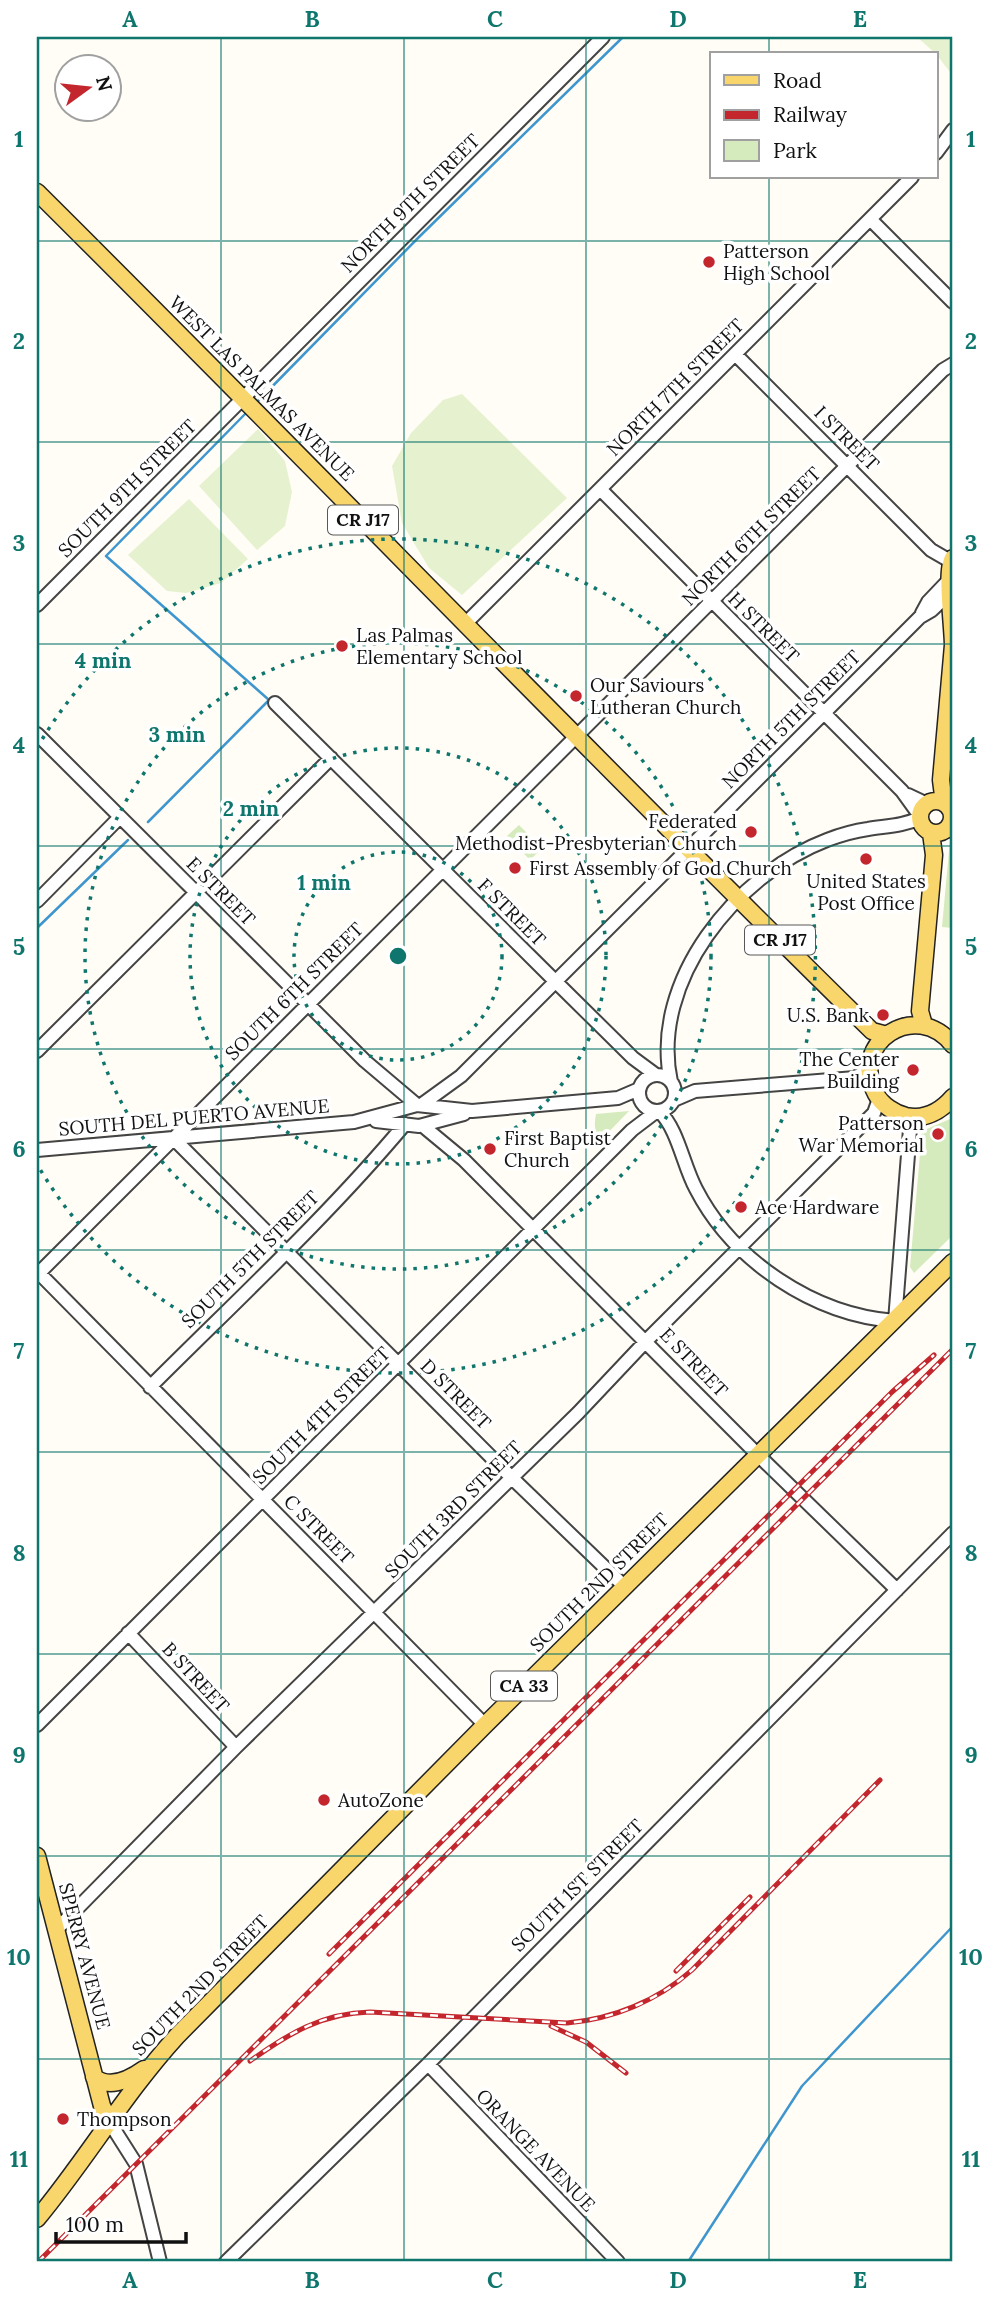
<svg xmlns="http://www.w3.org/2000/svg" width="990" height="2299" font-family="Lora,serif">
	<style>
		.green { fill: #d5ebbd }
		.pitch { fill: #e6f2cf }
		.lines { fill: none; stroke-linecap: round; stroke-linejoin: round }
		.stream { stroke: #3f96cf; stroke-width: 2.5 }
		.minor-casing { stroke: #444; stroke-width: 16 }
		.major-casing { stroke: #222; stroke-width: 19 }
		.minor { stroke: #fff; stroke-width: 12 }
		.major { stroke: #f9d66b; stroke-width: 16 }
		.rail-casing { stroke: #c4262e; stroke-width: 5 }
		.rail { stroke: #fff; stroke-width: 2.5; stroke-dasharray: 8; stroke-linecap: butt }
		.grid { fill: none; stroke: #0f766e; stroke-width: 2; stroke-opacity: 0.55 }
		.ring { fill: none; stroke: #0f766e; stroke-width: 3.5; stroke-dasharray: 3.5 7 }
		.poi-dot { fill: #c4262e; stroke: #fff; stroke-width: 2.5 }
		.labels { text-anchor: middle; stroke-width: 7; stroke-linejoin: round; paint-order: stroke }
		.shield { fill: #fff; stroke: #585858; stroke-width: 2 }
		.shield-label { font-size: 18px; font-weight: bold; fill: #111 }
		.street-label { font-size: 19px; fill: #111; stroke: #fff }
		.poi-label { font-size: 19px; fill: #111; stroke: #fff; text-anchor: start }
		.centre { fill: #0f766e; stroke: #fff; stroke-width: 3.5 }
		.ring-label { font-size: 21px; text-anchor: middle; font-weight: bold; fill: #0f766e; stroke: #fff; stroke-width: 7; stroke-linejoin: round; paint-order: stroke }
		.neatline { fill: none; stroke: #0f766e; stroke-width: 2.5 }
		.grid-label { font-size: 23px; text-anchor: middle; font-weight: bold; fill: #0f766e }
	</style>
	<rect width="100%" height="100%" fill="#fffdf5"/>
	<path class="green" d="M519 825 542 848 530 860 507 836Z
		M950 840 953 841V928L942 927Z
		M629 1111 601 1140C594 1132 594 1124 596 1114Z
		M950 1119 953 1123V1235L914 1273 910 1267 922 1131Z"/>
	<path class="pitch" d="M917 37H953V76L936 54Z
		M462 394 567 498 462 595 429 568 402 523 392 466 411 433 443 400Z
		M258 429 285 461 292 492 285 526 257 550 199 486Z
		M189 499 248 559 221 583 186 593 167 591 128 555Z"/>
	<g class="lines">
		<path class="stream" d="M257 402 418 238 623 37
			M148 822 269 700 106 556 247 412
			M37 928 128 840
			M688 2262 802 2086 953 1926"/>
		<defs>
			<path id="minor" d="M936 153 953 130
				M870 219 953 302
				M735 354 931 550 950 561
				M600 489 902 791 920 816
				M37 605 603 37
				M922 613 928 602 949 580
				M465 624 912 177
				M275 703 555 981 633 1058 656 1075
				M37 734 365 1061 417 1105
				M908 795 927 804
				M952 817 953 815
				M945 831 953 830
				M37 901 120 817
				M37 1051 331 758
				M639 1093a18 18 0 1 1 36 0a18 18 0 1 1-36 0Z
				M671 1082C649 981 737 874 827 840 840 835 854 831 868 829 886 826 903 826 920 818
				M674 1100 695 1091 855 1078 869 1069
				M421 1105 461 1076 920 617 932 610 951 592
				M659 1111C678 1129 683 1165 696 1189 733 1261 814 1315 895 1321L910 1129 907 1122 901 1115
				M376 1121 419 1126 464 1114
				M423 1126 464 1160 757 1454 897 1590
				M173 1138 512 1478 624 1586
				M37 1150 354 1122 417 1105 472 1111 618 1098 639 1089
				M37 1271 485 1725
				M39 1273 943 370 953 364
				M150 1387C236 1301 327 1217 405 1124
				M128 1633 236 1747
				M37 1725 632 1130 657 1111
				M57 1929 236 1747 578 1413 646 1341 874 1113 879 1099
				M428 2064 618 2262
				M110 2123 136 2164 160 2262
				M226 2262 428 2064 953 1533"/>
			<path id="major" d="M37 192C317 470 590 755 872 1031L887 1035
				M953 646C953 627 945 571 953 558
				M920 817a16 16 0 1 1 32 0a16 16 0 1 1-32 0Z
				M944 803 941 780 953 645
				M924 1025 920 1011 934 855 931 833
				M953 1045C916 998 848 1043 876 1094 882 1105 894 1113 906 1116 925 1120 941 1111 953 1097
				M37 1856 102 2106 110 2123
				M94 2077C110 2090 130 2079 144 2069
				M37 2219C86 2160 125 2093 177 2036L485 1725 953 1262"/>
		</defs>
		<use href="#minor" class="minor-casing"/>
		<use href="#major" class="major-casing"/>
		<use href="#minor" class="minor"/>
		<use href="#major" class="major"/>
		<defs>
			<path id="rail" d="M329 1954 892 1392 934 1355
				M676 1971 750 1897
				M551 2026 586 2042 626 2073
				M250 2061C288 2034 322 2013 370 2012L567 2023C613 2019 657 2001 692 1970L880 1780
				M38 2262 953 1349"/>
		</defs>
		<use href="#rail" class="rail-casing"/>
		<use href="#rail" class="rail"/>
	</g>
	<path class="grid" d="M221 37V2262M404 37V2262M586 37V2262M769 37V54M769 177V2262M37 241H953M37 442H953M37 644H953M37 846H953M37 1049H953M37 1250H953M37 1452H953M37 1654H953M37 1856H953M37 2059H953"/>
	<g class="ring">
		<circle cx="398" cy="956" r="104"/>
		<circle cx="398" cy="956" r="208"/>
		<circle cx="398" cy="956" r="313"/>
		<path d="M37 748A417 417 0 1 1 37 1164"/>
	</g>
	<g class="poi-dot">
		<circle cx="709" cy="262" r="7"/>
		<circle cx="342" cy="646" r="7"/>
		<circle cx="576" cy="696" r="7"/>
		<circle cx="751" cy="832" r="7"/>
		<circle cx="866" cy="859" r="7"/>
		<circle cx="515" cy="868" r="7"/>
		<circle cx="883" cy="1015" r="7"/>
		<circle cx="913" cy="1070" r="7"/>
		<circle cx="938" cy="1134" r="7"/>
		<circle cx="490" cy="1149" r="7"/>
		<circle cx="741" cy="1207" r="7"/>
		<circle cx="324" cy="1800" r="7"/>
		<circle cx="63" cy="2119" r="7"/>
	</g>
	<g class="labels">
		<g class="shield">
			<rect x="328" y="505.5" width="70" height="29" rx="5"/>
			<rect x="745" y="925.5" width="70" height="29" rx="5"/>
			<rect x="491" y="1671.5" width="66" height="29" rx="5"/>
		</g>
		<g class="shield-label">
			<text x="363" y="526">CR J17</text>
			<text x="780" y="946">CR J17</text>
			<text x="524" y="1692">CA 33</text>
		</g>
		<g class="street-label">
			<text transform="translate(410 203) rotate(-45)" y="7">NORTH 9TH STREET</text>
			<text transform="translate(675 387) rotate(-45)" y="7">NORTH 7TH STREET</text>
			<text transform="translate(262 388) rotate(45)" y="7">WEST LAS PALMAS AVENUE</text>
			<text transform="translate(847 438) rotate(45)" y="7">I STREET</text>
			<text transform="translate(127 488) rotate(-45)" y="7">SOUTH 9TH STREET</text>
			<text transform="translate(751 536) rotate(-45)" y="7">NORTH 6TH STREET</text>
			<text transform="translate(764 627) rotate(45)" y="7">H STREET</text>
			<text transform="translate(791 719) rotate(-45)" y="7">NORTH 5TH STREET</text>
			<text transform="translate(221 891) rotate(45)" y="7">E STREET</text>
			<text transform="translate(512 912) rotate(45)" y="7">F STREET</text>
			<text transform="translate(294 991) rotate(-45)" y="7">SOUTH 6TH STREET</text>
			<text transform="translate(194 1117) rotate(-5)" y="7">SOUTH DEL PUERTO AVENUE</text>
			<text transform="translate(250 1259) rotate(-45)" y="7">SOUTH 5TH STREET</text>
			<text transform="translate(694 1362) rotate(46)" y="7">E STREET</text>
			<text transform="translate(456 1394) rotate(45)" y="7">D STREET</text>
			<text transform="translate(321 1415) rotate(-45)" y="7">SOUTH 4TH STREET</text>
			<text transform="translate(453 1509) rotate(-45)" y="7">SOUTH 3RD STREET</text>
			<text transform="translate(319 1529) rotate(45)" y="7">C STREET</text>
			<text transform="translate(599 1582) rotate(-45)" y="7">SOUTH 2ND STREET</text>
			<text transform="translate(196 1677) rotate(47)" y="7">B STREET</text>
			<text transform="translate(577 1885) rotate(-45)" y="7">SOUTH 1ST STREET</text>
			<text transform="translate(85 1956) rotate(75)" y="7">SPERRY AVENUE</text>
			<text transform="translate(200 1985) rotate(-46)" y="7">SOUTH 2ND STREET</text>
			<text transform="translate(536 2150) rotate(46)" y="7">ORANGE AVENUE</text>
		</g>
		<g class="poi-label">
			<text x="723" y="258">Patterson<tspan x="723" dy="22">High School</tspan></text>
			<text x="356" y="642">Las Palmas<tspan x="356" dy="22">Elementary School</tspan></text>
			<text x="590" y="692">Our Saviours<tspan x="590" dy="22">Lutheran Church</tspan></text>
			<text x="737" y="828" text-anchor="end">Federated<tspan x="737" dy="22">Methodist-Presbyterian Church</tspan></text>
			<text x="529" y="875">First Assembly of God Church</text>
			<text x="866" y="888" text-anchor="middle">United States<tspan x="866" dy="22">Post Office</tspan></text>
			<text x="869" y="1022" text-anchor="end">U.S. Bank</text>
			<text x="899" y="1066" text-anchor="end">The Center<tspan x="899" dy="22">Building</tspan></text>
			<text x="924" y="1130" text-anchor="end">Patterson<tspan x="924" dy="22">War Memorial</tspan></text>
			<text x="504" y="1145">First Baptist<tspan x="504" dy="22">Church</tspan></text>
			<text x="755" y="1214">Ace Hardware</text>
			<text x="338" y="1807">AutoZone</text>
			<text x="77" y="2126">Thompson</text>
		</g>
	</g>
	<circle cx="398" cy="956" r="10" class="centre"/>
	<g class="ring-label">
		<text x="103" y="668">4 min</text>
		<text x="177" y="742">3 min</text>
		<text x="251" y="816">2 min</text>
		<text x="324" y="890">1 min</text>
	</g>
	<rect width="990" height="2299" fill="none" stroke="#ffffff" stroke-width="77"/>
	<rect x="710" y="52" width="228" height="126" fill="#ffffff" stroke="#a0a0a0" stroke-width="2"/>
	<rect x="724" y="75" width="35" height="10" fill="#f9d66b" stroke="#a0a0a0" stroke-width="2"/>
	<text x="773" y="88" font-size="21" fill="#111111">Road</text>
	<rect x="724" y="110" width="35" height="10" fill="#c4262e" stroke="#a0a0a0" stroke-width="2"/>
	<text x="773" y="122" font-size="21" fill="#111111">Railway</text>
	<rect x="724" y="140" width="35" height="21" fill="#d5ebbd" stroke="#a0a0a0" stroke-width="2"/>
	<text x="773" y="158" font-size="21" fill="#111111">Park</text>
	<g transform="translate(88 88) rotate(75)"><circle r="33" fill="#ffffff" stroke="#a0a0a0" stroke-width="2"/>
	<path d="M0-5L12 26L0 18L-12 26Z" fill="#c4262e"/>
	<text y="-10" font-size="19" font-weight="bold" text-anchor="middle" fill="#111111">N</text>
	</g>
	<path d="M56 2232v10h130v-10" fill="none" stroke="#111111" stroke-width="3.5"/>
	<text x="66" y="2232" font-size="21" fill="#111111" stroke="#ffffff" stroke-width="5" paint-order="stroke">100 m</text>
	<rect x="38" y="38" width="913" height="2222" class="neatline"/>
	<g class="grid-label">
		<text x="130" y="27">A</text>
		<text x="312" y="27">B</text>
		<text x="495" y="27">C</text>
		<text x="678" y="27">D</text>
		<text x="860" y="27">E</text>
		<text x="19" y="147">1</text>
		<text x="971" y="147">1</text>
		<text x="19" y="349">2</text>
		<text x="971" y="349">2</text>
		<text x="19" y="551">3</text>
		<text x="971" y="551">3</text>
		<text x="19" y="753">4</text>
		<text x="971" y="753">4</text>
		<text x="19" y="955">5</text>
		<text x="971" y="955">5</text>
		<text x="19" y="1157">6</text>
		<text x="971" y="1157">6</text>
		<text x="19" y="1359">7</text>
		<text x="971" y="1359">7</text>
		<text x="19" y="1561">8</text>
		<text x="971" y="1561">8</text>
		<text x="19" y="1763">9</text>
		<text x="971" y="1763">9</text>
		<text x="19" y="1965">10</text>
		<text x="971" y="1965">10</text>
		<text x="19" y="2167">11</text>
		<text x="971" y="2167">11</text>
		<text x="130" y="2288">A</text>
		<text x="312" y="2288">B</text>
		<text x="495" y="2288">C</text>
		<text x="678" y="2288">D</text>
		<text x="860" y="2288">E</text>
	</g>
</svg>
